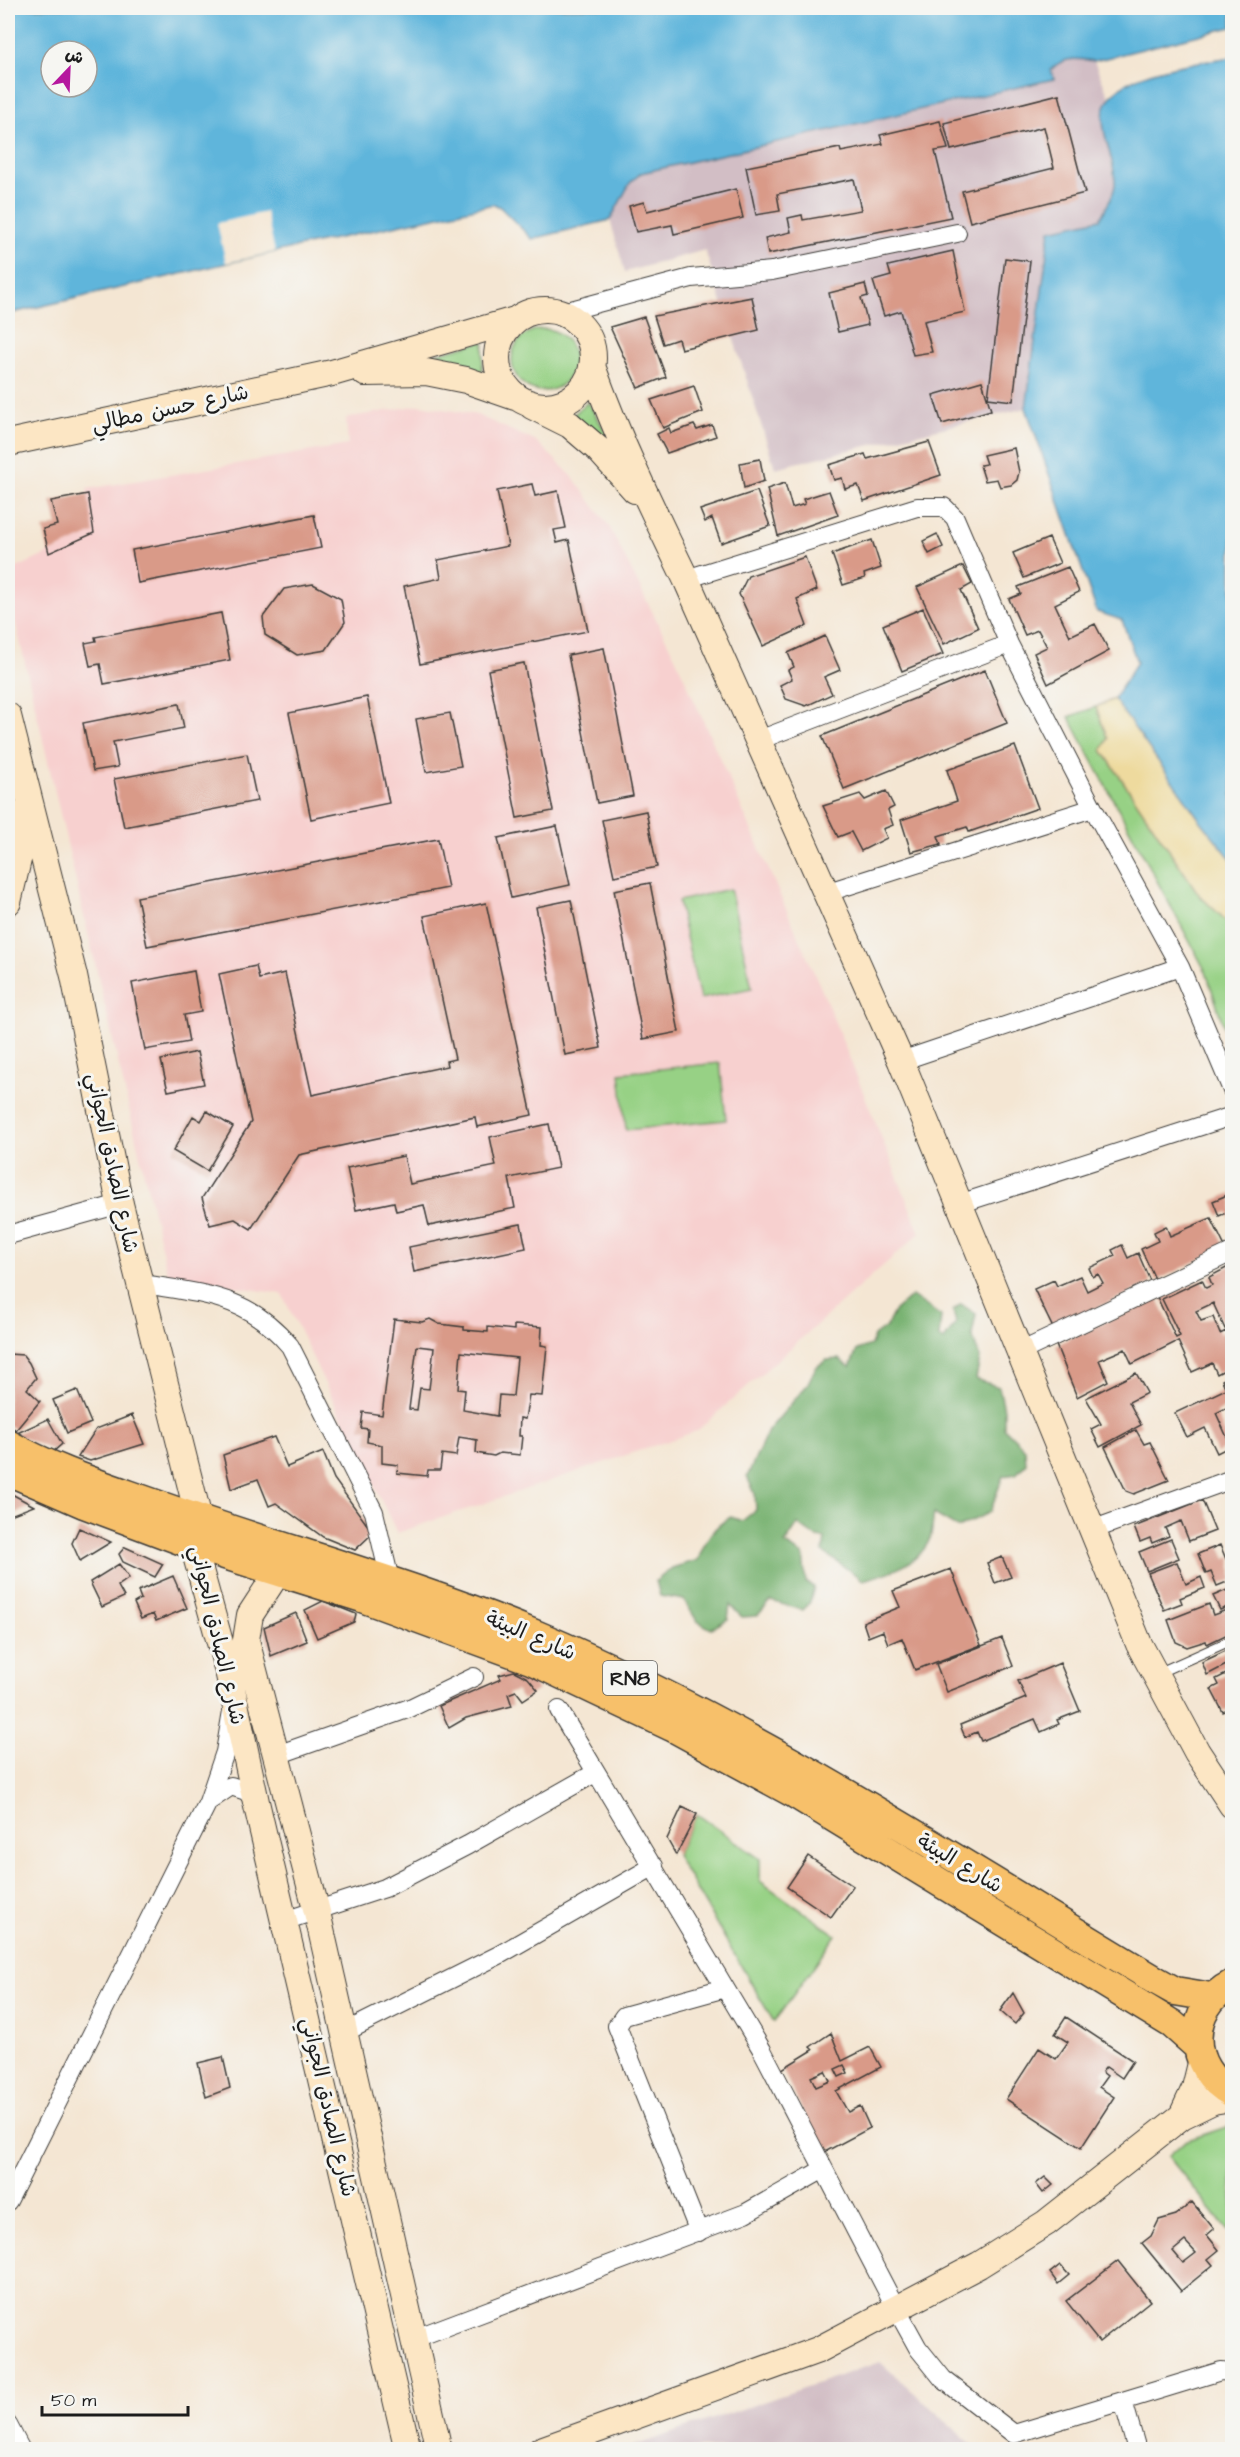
<svg xmlns="http://www.w3.org/2000/svg" width="1240" height="2457" font-family="'Architects Daughter','Playpen Sans Arabic',sans-serif">
	<style>
		.built { fill: #f7d0cf }
		.industrial { fill: #d2bec5 }
		.green { fill: #97d185; stroke: #5a7650; stroke-width: 1.5 }
		.forest { fill: #79b372; stroke: #4a6847; stroke-width: 1.5 }
		.sand { fill: #eeda9e; stroke: #857b5d; stroke-width: 1.5 }
		.water { fill: #5eb5db; stroke: #3d687c; stroke-width: 1.5; fill-rule: evenodd }
		.pier { fill: #f4e6d3 }
		.building { fill: #d99a88; fill-rule: evenodd }
		.lines { fill: none; stroke-linecap: round; stroke-linejoin: round }
		.lane-casing { stroke: #3c3a37; stroke-width: 11 }
		.street-casing { stroke: #3c3a37; stroke-width: 20 }
		.secondary-casing { stroke: #3c3a37; stroke-width: 28 }
		.primary-casing { stroke: #3c3a37; stroke-width: 31 }
		.lane { stroke: #fff; stroke-width: 9 }
		.street { stroke: #fff; stroke-width: 18 }
		.secondary { stroke: #fce6c4; stroke-width: 26 }
		.primary { stroke: #f7c06b; stroke-width: 28 }
		.labels { text-anchor: middle; stroke-width: 6; stroke-linejoin: round; paint-order: stroke }
		.shield { fill: #f6f6f2; stroke: #5d5d5c; stroke-width: 1.5 }
		.shield-label { font-size: 20px; font-weight: bold; fill: #1c1c1c }
		.street-label { font-size: 21px; fill: #1c1c1c; stroke: #f6f6f2 }
	</style>
	<rect width="100%" height="100%" fill="#f6f6f2"/>
	<filter id="ink" filterUnits="userSpaceOnUse"><feTurbulence type="fractalNoise" baseFrequency=".0167" numOctaves="2"/><feDisplacementMap in="SourceGraphic" scale="12" xChannelSelector="R" yChannelSelector="G"/><feConvolveMatrix kernelMatrix="1 2 1 2 8 2 1 2 1" color-interpolation-filters="sRGB"/></filter>
	<filter id="wash" filterUnits="userSpaceOnUse"><feTurbulence type="fractalNoise" baseFrequency=".008" numOctaves="4" result="noise"/><feDisplacementMap in="SourceGraphic" scale="24" xChannelSelector="R" yChannelSelector="G"/><feGaussianBlur stdDeviation="1.35" result="paint"/><feColorMatrix in="noise" values="0 0 0 0 0 0 0 0 0 0 0 0 0 0 0 0 0 1.4 0 .05"/><feComposite in="paint" operator="in"/></filter>
	<g filter="url(#wash)">
		<rect width="100%" height="100%" fill="#f4e6d3"/>
		<path class="built" d="M420 405 477 415 537 442 572 476 609 526 676 659 824 995 920 1233 697 1431 397 1533 282 1294 168 1276 8 590V572L93 533 87 489 348 445 346 418Z"/>
		<path class="industrial" d="M1074 58 1094 61 1110 99 1103 116 1115 186 1100 219 1050 230 1026 408 775 468 705 250 625 272 610 220 630 183 641 173 1054 79 1051 70 1058 62Z
			M880 2362 977 2449H625Z"/>
		<path class="green" d="M512 360a31 31 0 1 1 62 0a31 31 0 1 1-62 0Z
			M484 341 482 373 417 359Z
			M588 402 626 466 573 415Z
			M1096 707 1108 739 1102 750 1200 896 1232 926V1052L1206 972 1069 717Z
			M730 889 752 988 700 999 678 901Z
			M720 1063 726 1120 626 1130 620 1073Z
			M697 1814 760 1859V1881L836 1935 774 2022 676 1855Z
			M1229 2126 1232 2127V2236L1168 2156 1185 2141Z"/>
		<path class="forest" d="M912 1296 941 1316 939 1337 944 1340 956 1323 953 1311 961 1304 976 1314 972 1335 980 1358 976 1379 999 1387 1004 1409V1428L1025 1449 1026 1464 1016 1474 1003 1476 990 1512 958 1528 934 1514C932 1521 933 1531 930 1538 920 1565 888 1573 863 1580L823 1552 825 1538 816 1537 798 1524 785 1544 803 1555 806 1583 814 1587 810 1602 802 1610 771 1601 757 1616 742 1617 730 1605 728 1619 711 1629 697 1621 684 1600 660 1596 656 1581 672 1568 698 1560C705 1541 712 1527 731 1517L742 1521 756 1510 755 1494 747 1477 768 1431 807 1385 816 1367 827 1360 839 1359 850 1367 857 1350 871 1345 874 1336 886 1327 895 1310Z"/>
		<path class="sand" d="M1114 699 1200 820 1232 860V926L1200 896 1102 750 1108 739 1096 707Z"/>
		<path class="water" d="M8 8H1232V27L1094 61C1077 59 1063 56 1051 70L1054 79 641 173 630 183 610 220 532 239 500 207 494 204 275 252 8 314ZM51 51H87V87H51Z
			M1232 57V860L1200 820 1114 699 1137 662 1122 620 1097 612 1026 408 1050 230 1100 219C1105 209 1114 195 1115 185 1116 162 1102 139 1103 117 1105 69 1198 63 1232 57Z"/>
		<path class="pier" d="M266 212 275 252 226 263 217 223Z"/>
		<g id="blocks">
			<path class="building" d="M1059 94 1085 193 970 222 962 191 1054 168 1044 127 951 150 944 123Z
				M940 121 948 149 935 151 951 217 768 254 765 238 791 232 788 218 802 215 803 220 861 210 854 179 777 194 780 211 756 215 746 167 840 148 841 152 883 144 880 135Z
				M736 189 743 218 674 234 672 225 636 232 629 206 644 202 647 211Z
				M953 251 965 312 924 321 932 352 913 355 901 311 884 316 873 281 891 276 888 266Z
				M1005 258 1030 261 1013 401 988 398Z
				M865 284 868 296 861 298 868 325 838 332 829 293Z
				M752 297 759 330 681 349 678 339 663 344 654 316Z
				M644 317 666 377 638 388 610 327Z
				M982 381 991 410 942 424 933 395Z
				M694 386 703 412 663 428 651 400Z
				M694 425 697 430 712 425 716 436 667 453 657 434 669 428 671 433Z
				M929 442 941 475 864 501 858 485 845 489 842 478 834 480 829 465 865 454 867 459Z
				M1014 448 1019 472 1017 480 1011 485 1000 487 997 479 985 481 980 465 986 464 983 455Z
				M760 459 764 481 744 488 740 463Z
				M785 483 792 508 805 504 803 499 829 491 838 515 778 536 767 489Z
				M532 484 535 496 558 491 566 528 554 530 557 543 569 540 588 631 420 664 404 586 441 578 438 560 508 546 497 491Z
				M757 491 770 526 721 543 712 518 705 522 700 510Z
				M88 494 94 533 49 553 43 529 57 525 51 501Z
				M314 515 321 548 138 583 132 550Z
				M937 534 943 547 929 554 923 541Z
				M1049 538 1060 563 1024 578 1013 553Z
				M872 540 881 568 864 574 865 578 843 585 832 554Z
				M805 557 817 590 797 599 807 626 763 646 739 594 748 576Z
				M963 566 972 584 961 590 978 628 944 644 917 587Z
				M1068 567 1079 592 1055 604 1070 636 1095 624 1109 651 1048 684 1034 653 1047 647 1038 630 1025 635 1009 599 1021 594 1018 587Z
				M313 584 341 599 345 622 326 650 297 655 265 635 263 617 284 589Z
				M923 608 943 654 902 671 883 625Z
				M221 613 230 660 104 684 100 664 90 666 85 643 96 641 95 637Z
				M825 636 840 670 824 677 832 694 806 706 786 699 780 685 792 679 788 670 794 667 788 653Z
				M604 648 633 796 597 803 568 655Z
				M524 663 553 811 517 818 488 670Z
				M985 670 1007 723 844 789 822 736Z
				M367 697 389 803 311 819 289 713Z
				M179 704 184 728 113 742 118 767 93 771 83 723Z
				M450 713 461 766 426 772 416 719Z
				M1015 746 1038 808 969 832 967 827 938 836 941 844 911 852 901 820 957 801 947 770Z
				M247 754 257 801 124 827 114 779Z
				M886 791 894 807 888 810 893 825 883 829 887 838 861 851 851 832 838 837 823 806 860 794 865 800Z
				M646 811 657 867 614 876 602 820Z
				M557 826 570 885 511 898 498 838Z
				M438 839 448 888 147 946 137 897Z
				M650 883 679 1032 643 1039 614 890Z
				M571 900 601 1048 565 1055 536 907Z
				M486 903 532 1115 477 1127 475 1117 299 1155 251 1229 235 1219 210 1225 202 1198 251 1122 219 974 256 966 259 979 285 973 312 1095 447 1066 446 1061 455 1059 424 916Z
				M194 971 201 1012 184 1015 189 1042 145 1050 132 983Z
				M197 1052 204 1084 168 1091 161 1060Z
				M207 1111 233 1127 207 1171 173 1151 193 1116 201 1121Z
				M549 1124 558 1168 509 1178 515 1208 429 1226 424 1205 396 1211 394 1202 356 1210 347 1168 404 1156 410 1184 496 1166 490 1137Z
				M1232 1193V1222L1228 1212 1219 1216 1213 1201Z
				M1211 1218 1225 1247 1156 1281 1141 1249 1158 1241 1154 1232 1166 1226 1170 1236Z
				M521 1224 526 1248 414 1272 409 1247Z
				M1122 1245 1128 1258 1138 1253 1151 1283 1053 1328 1034 1289 1054 1280 1057 1286 1080 1276 1087 1291 1103 1283 1098 1274 1093 1277 1089 1268 1115 1256 1112 1250Z
				M1232 1265V1325L1225 1329 1213 1303 1196 1311 1201 1321 1213 1317 1220 1334 1226 1331 1232 1347V1366L1217 1374 1212 1363 1192 1372 1178 1341 1132 1364 1125 1349 1099 1360 1108 1381 1077 1397 1056 1345 1157 1297 1176 1338 1180 1336 1162 1299 1202 1280 1206 1288 1212 1285 1209 1277Z
				M394 1319 422 1322 430 1319 439 1324 464 1327V1330L488 1332V1327L514 1330V1325L542 1327 541 1345 547 1346 542 1396 529 1395 525 1419 520 1418 519 1436H522L520 1455 500 1453 494 1456 476 1453 477 1440 459 1437 456 1456 442 1454 440 1470H428L427 1476 397 1473 398 1465 382 1463V1445L367 1442 368 1429 361 1428 363 1412 382 1415ZM417 1346 434 1348 429 1389 420 1388 417 1410 409 1409ZM461 1352 517 1358 513 1396 499 1395 497 1416 463 1410 465 1390 458 1389Z
				M8 1354 23 1355 29 1363 36 1378 27 1389 40 1401 16 1430 8 1425Z
				M1136 1373 1147 1393 1129 1402 1141 1425 1100 1447 1091 1429 1101 1424 1086 1398Z
				M1232 1375V1405L1216 1413 1231 1446 1217 1453 1205 1428 1187 1437 1175 1413 1226 1389 1222 1380Z
				M77 1390 91 1423 67 1433 53 1400Z
				M132 1415 144 1444 90 1461 78 1457 96 1429Z
				M48 1419 62 1444 54 1451 15 1434Z
				M1136 1430 1144 1444 1150 1442 1169 1480 1134 1494 1126 1491 1105 1447Z
				M274 1437 287 1467 323 1452 334 1479 373 1533 355 1550 323 1537 276 1503 269 1506 258 1479 231 1489 223 1455Z
				M8 1492 34 1506 8 1516Z
				M1202 1500 1215 1531 1189 1541 1181 1521 1165 1528 1169 1536 1152 1543 1150 1538 1140 1542 1134 1527Z
				M79 1528 111 1542 80 1561 72 1543Z
				M1171 1539 1179 1558 1147 1571 1139 1552Z
				M1220 1545 1226 1559 1232 1556V1580L1217 1586 1211 1572 1206 1574 1198 1554Z
				M125 1547 163 1564 155 1577 123 1562 119 1554Z
				M1002 1557 1011 1577 995 1583 987 1563Z
				M1177 1562 1186 1584 1201 1577 1205 1588 1180 1598 1182 1603 1164 1610 1148 1573Z
				M119 1564 129 1578 118 1586 124 1597 102 1607 90 1582Z
				M951 1569 981 1645 915 1670 902 1638 888 1644 883 1631 868 1637 863 1622 900 1607 893 1591Z
				M173 1576 187 1608 156 1621 153 1614 141 1619 134 1603 141 1599 138 1591Z
				M1232 1588V1605L1220 1610 1213 1596Z
				M323 1601 356 1614 354 1622 317 1638 305 1610Z
				M1209 1604 1213 1615 1232 1608V1632L1207 1644 1206 1641 1187 1647 1176 1642 1168 1620Z
				M296 1613 307 1641 271 1656 264 1627Z
				M1002 1638 1013 1666 947 1692 936 1664Z
				M1232 1648V1662L1207 1675 1202 1662Z
				M1060 1663 1080 1711 1057 1720 1059 1724 1041 1732 1035 1719 981 1741 977 1732 965 1737 960 1725 1026 1698 1018 1681Z
				M514 1671 528 1678 538 1690 523 1700 516 1691 508 1694 512 1706 466 1718 449 1728 439 1706 501 1679 499 1675Z
				M1232 1671V1708L1223 1712 1211 1689 1219 1685 1216 1679Z
				M682 1807 697 1814 676 1855 667 1839Z
				M808 1856 853 1886 831 1917 787 1887Z
				M1013 1993 1024 2013 1015 2024 1000 2011Z
				M1066 2017 1133 2061 1122 2078 1106 2067 1102 2072 1107 2076 1099 2087 1114 2097 1081 2148 1006 2099 1039 2048 1056 2059 1068 2042 1055 2034Z
				M831 2033 842 2061 870 2047 881 2067 836 2091 848 2112 860 2106 870 2128 823 2153 782 2069 813 2050 810 2047ZM844 2065 848 2073 839 2077 835 2069ZM825 2071 830 2081 816 2087 811 2077Z
				M223 2057 230 2088 206 2097 198 2063Z
				M1045 2177 1053 2185 1043 2193 1036 2184Z
				M1192 2202 1214 2229 1207 2235 1219 2250 1208 2259 1213 2265 1181 2291 1142 2243 1151 2236 1159 2220 1176 2215ZM1185 2241 1196 2253 1183 2263 1173 2251Z
				M1118 2261 1150 2301 1099 2342 1066 2301Z
				M1060 2265 1069 2275 1058 2284 1050 2273Z"/>
		</g>
	</g>
	<g filter="url(#ink)">
		<use href="#blocks" fill-opacity="0" stroke="#3c3a37" stroke-width="1.5"/>
		<g class="lines">
			<defs>
				<path id="lane" d="M1158 1673 1232 1640"/>
				<path id="street" d="M560 313 691 278 772 271 957 233
					M686 579 917 507H944L955 518 1009 644 1093 808 1180 967 1232 1090
					M759 740 1009 644
					M825 893 1093 808
					M901 1061 1180 967
					M959 1204 1232 1116
					M8 1235 120 1204
					M138 1283C201 1294 247 1294 290 1346L374 1512 390 1580
					M1020 1352 1232 1252
					M1092 1530 1232 1479
					M559 1710 762 2050 897 2310 918 2348 943 2379 1014 2434 1221 2371 1232 2372
					M277 1755 410 1708 474 1677
					M209 1801 231 1786 246 1791 256 1802
					M284 1921 385 1888 468 1845 595 1773
					M345 2032 499 1955 654 1866
					M8 2201 208 1802 225 1752 232 1711
					M699 2232 617 2026 624 2016 725 1988
					M413 2339 746 2213 822 2170
					M1123 2401 1137 2450
					M8 2425 21 2450"/>
				<path id="secondary" d="M497 358a48 48 0 1 1 96 0a48 48 0 1 1-96 0Z
					M592 366C618 439 652 509 686 579L901 1061 1139 1644 1197 1752 1232 1805
					M365 373 426 372 466 380 515 397
					M532 406 570 425 598 449 635 490
					M8 443 332 373 515 320
					M8 716 74 976 120 1204 199 1519 193 1545 229 1675 256 1802 408 2450
					M8 902 22 843V814
					M278 1572 250 1615 246 1640 317 1912 439 2450
					M1182 2116 1195 2088 1202 2059
					M541 2450 818 2350 979 2265 1046 2223 1182 2116 1213 2101 1232 2098"/>
				<path id="primary" d="M8 1444C54 1470 106 1486 156 1504 282 1549 413 1583 537 1635 755 1727 955 1860 1157 1981L1175 1991 1211 1997
					M8 1471 84 1504 193 1545 362 1598 531 1660 672 1727 795 1794 1172 2024 1198 2047
					M1232 1984C1186 2007 1186 2069 1232 2093"/>
			</defs>
			<use href="#lane" class="lane-casing"/>
			<use href="#street" class="street-casing"/>
			<use href="#secondary" class="secondary-casing"/>
			<use href="#primary" class="primary-casing"/>
			<use href="#lane" class="lane"/>
			<use href="#street" class="street"/>
			<use href="#secondary" class="secondary"/>
			<use href="#primary" class="primary"/>
		</g>
	</g>
	<g class="labels">
		<rect class="shield" x="603" y="1661" width="54" height="34" rx="4.5"/>
		<g class="shield-label">
			<text x="630" y="1685">RN8</text>
		</g>
		<g class="street-label">
			<text transform="translate(170 408) rotate(-12)" y="7">شارع حسن مطالي</text>
			<text transform="translate(113 1163) rotate(78)" y="7">شارع الصادق الجواني</text>
			<text transform="translate(218 1635) rotate(77)" y="7">شارع الصادق الجواني</text>
			<text transform="translate(531 1635) rotate(23)" y="7">شارع البيئة</text>
			<text transform="translate(960 1863) rotate(31)" y="7">شارع البيئة</text>
			<text transform="translate(329 2107) rotate(77)" y="7">شارع الصادق الجواني</text>
		</g>
	</g>
	<rect width="1240" height="2457" fill="none" stroke="#f6f6f2" stroke-width="30"/>
	<g transform="translate(69 69) rotate(23)"><circle r="28" fill="#f6f6f2" stroke="#9f9f9c" stroke-width="1.5"/>
	<path d="M0-4.5L10 22L0 15L-10 22Z" fill="#b5179e"/>
	<text y="-9" font-size="16" font-weight="bold" text-anchor="middle" fill="#1c1c1c">ش</text>
	</g>
	<path d="M42 2406v9h146v-9" fill="none" stroke="#1c1c1c" stroke-width="3"/>
	<text x="51" y="2406" font-size="18" fill="#1c1c1c" stroke="#f6f6f2" stroke-width="4.5" paint-order="stroke">50 m</text>
</svg>
